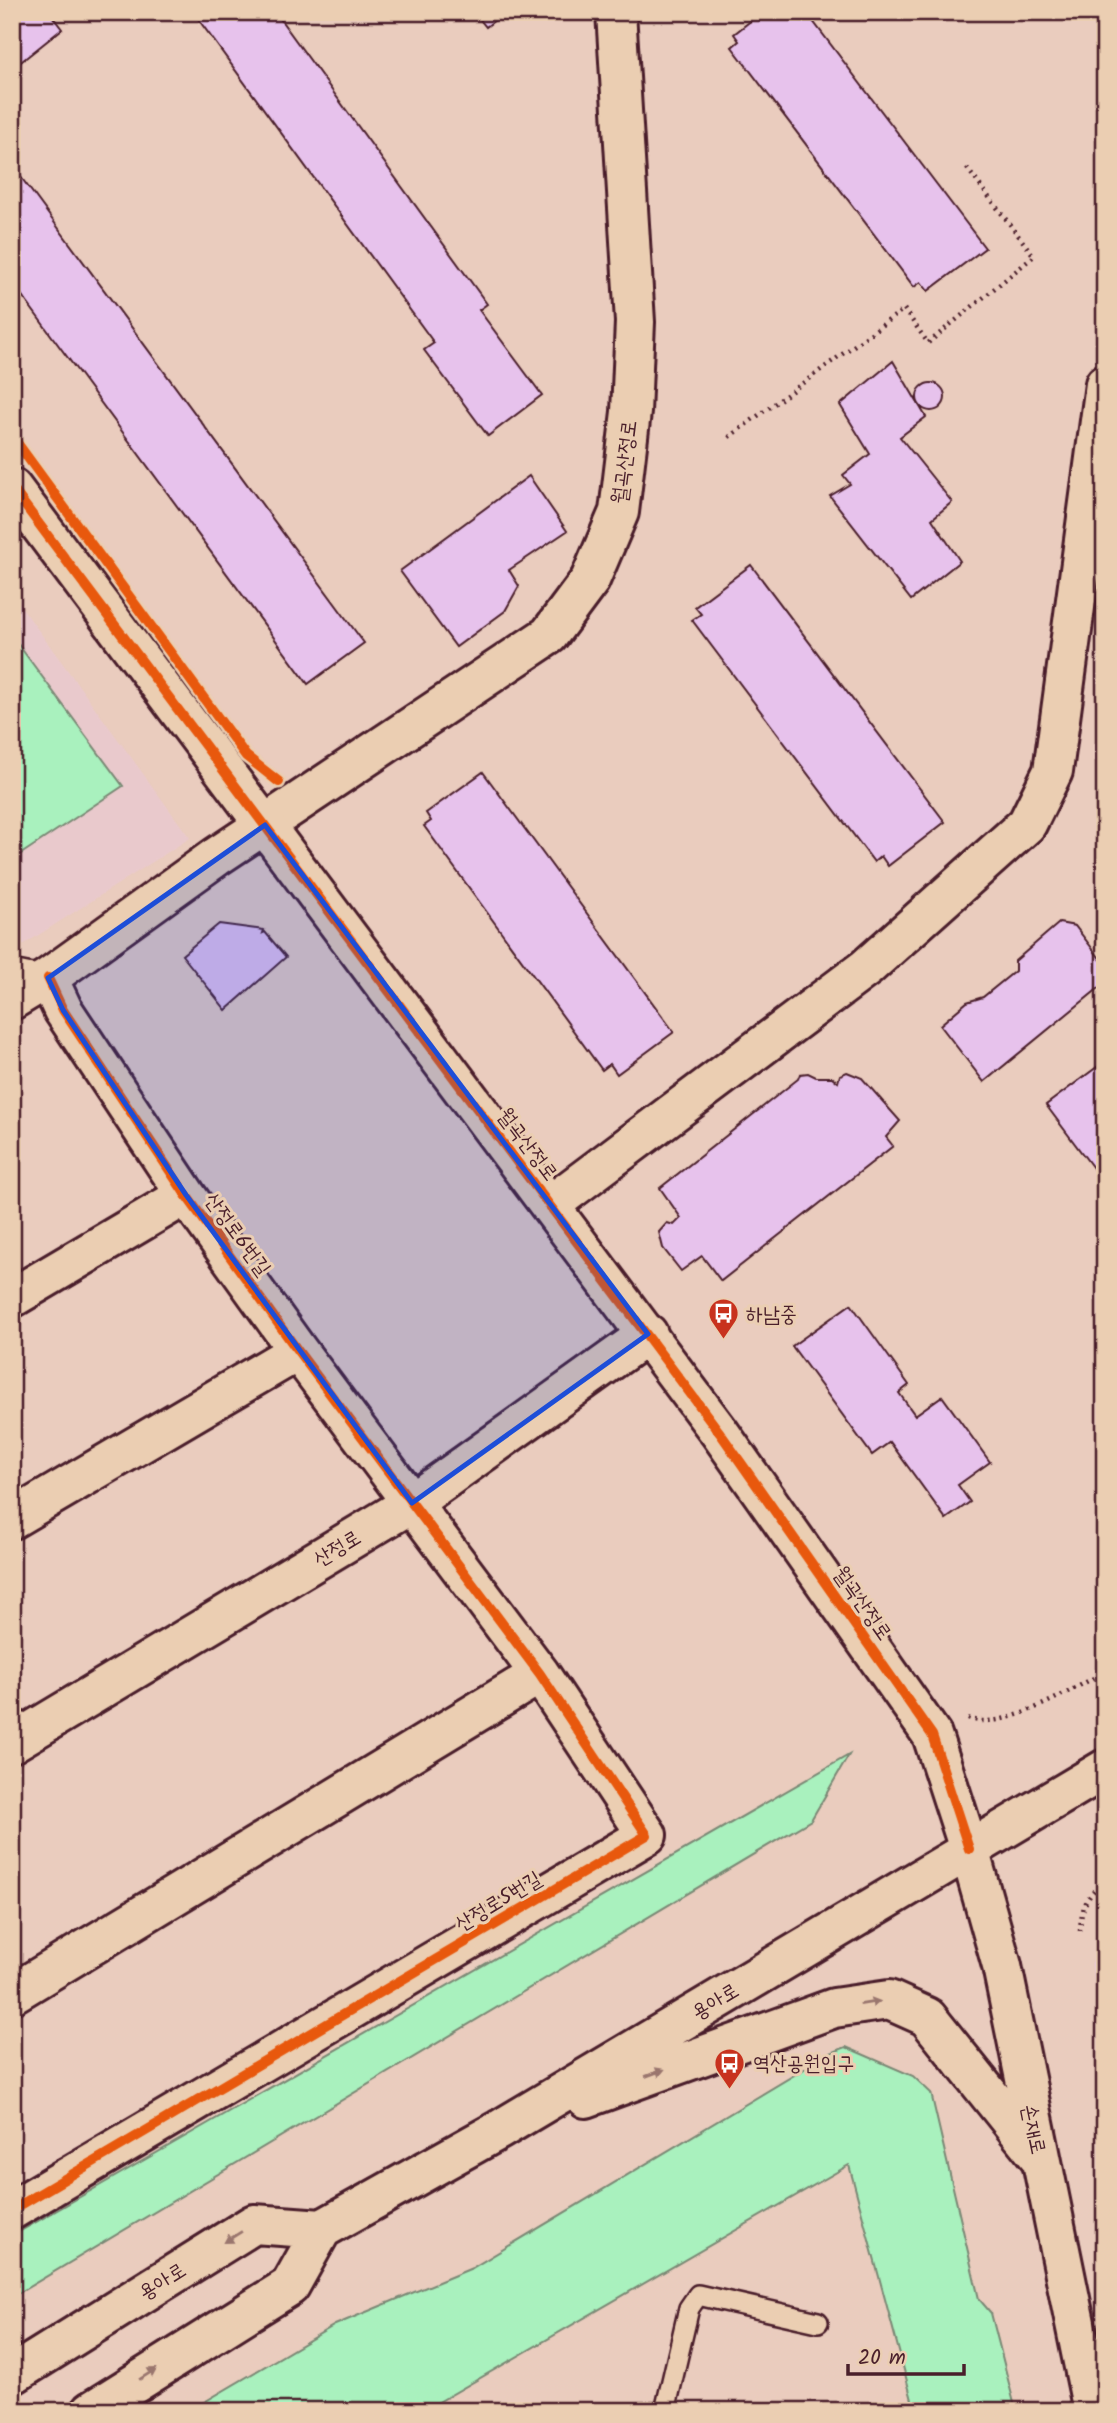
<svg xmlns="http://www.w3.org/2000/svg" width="1117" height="2423" font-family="Kalam,'Poor Story',sans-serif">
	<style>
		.built { fill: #e9c9cc }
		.green { fill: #a9f1be; stroke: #7a8874; stroke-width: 2 }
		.building { fill: #e7c2ec; stroke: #4a1f2b; stroke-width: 2 }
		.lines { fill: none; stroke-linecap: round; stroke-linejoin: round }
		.service-casing { stroke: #4a1f2b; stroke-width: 24 }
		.minor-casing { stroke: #4a1f2b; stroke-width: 44 }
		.tertiary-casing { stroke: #4a1f2b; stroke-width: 44 }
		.secondary-casing { stroke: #4a1f2b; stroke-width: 44 }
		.path { stroke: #4a1f2b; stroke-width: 4.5; stroke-dasharray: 2 5; stroke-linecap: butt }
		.service { stroke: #ebceb2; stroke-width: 19 }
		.minor { stroke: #ebceb2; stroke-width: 38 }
		.tertiary { stroke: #ebceb2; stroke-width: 38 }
		.secondary { stroke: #ebceb2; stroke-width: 38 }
		.cycleway-casing { stroke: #ebceb2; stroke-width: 15 }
		.cycleway { stroke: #e8590c; stroke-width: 10 }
		.oneway { fill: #9a766e }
		.marked { fill: #1d4ed8; fill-opacity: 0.2; stroke: #1d4ed8; stroke-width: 5; stroke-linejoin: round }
		.labels { text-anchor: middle; stroke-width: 6; stroke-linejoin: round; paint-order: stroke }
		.street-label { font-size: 21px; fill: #4a1f2b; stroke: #ebceb2 }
		.poi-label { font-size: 21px; fill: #4a1f2b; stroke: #ebceb2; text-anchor: start }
	</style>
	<rect width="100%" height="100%" fill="#eaccbe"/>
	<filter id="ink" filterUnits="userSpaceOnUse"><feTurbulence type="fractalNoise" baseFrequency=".0143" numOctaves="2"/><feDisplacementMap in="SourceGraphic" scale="14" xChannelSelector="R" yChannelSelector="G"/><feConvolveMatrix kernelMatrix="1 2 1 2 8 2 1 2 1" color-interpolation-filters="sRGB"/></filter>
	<g filter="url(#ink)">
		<path class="built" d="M12 594 190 838 12 952Z
			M1105 1936V2040L1091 1964Z"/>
		<path class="green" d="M12 636 123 786 12 860Z
			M849 1755 811 1820 12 2297V2236Z
			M846 2047 913 2076 931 2093 979 2299 991 2313 1016 2411H915L849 2165 423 2411H189L335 2325 472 2268 831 2053Z"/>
		<path class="building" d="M12 12H49L62 29 12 69Z
			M193 12H275L487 304 479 310 542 395 488 436 424 350 434 343Z
			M474 12H505L486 27Z
			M762 12H806L985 248 928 291 921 282 914 287 732 47 739 41 734 34Z
			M12 165 364 643 308 684 12 282Z
			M893 361 926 417 900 437 952 502 932 519 960 561 911 600 830 496 850 484 843 475 870 454 840 405Z
			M917 397a14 14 0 1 1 28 0a14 14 0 1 1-28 0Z
			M529 476 567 531 509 570 519 586 505 611 456 647 400 571Z
			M751 565 945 822 888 866 881 856 874 862 692 620 701 614 695 607Z
			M483 772 674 1032 617 1074 610 1064 602 1070 424 826 431 821 426 813Z
			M1059 923 1075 926 1105 965V983L984 1082 940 1025 967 1002 983 997 1015 971V961Z
			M219 924 264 930 263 933 265 932 286 957 226 1010 182 955Z
			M1105 1061V1184L1046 1105Z
			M847 1072 862 1078 900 1121 886 1137 893 1146 721 1281 702 1256 681 1271 663 1248 659 1232 667 1223 674 1225 681 1218 660 1188 798 1079 800 1074 808 1073 816 1077H832L838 1082 840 1075Z
			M851 1304 909 1385 899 1393 915 1415 942 1396 990 1462 958 1485 970 1502 946 1519 890 1442 872 1455 792 1346Z"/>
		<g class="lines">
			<defs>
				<path id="service" d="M12 970 47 977
					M665 2411 689 2308 698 2295 818 2322"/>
				<path id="minor" d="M12 1000 48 978 216 857 549 635 590 580 619 512 631 412 635 322 616 12
					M550 1205 866 968 1027 824 1053 771 1105 384
					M12 1298 186 1195
					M12 1519 298 1351
					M12 1743 412 1503 648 1334
					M12 1994 540 1674
					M12 2210 647 1835 540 1674 298 1351 186 1195 63 1010 48 978"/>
				<path id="tertiary" d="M12 488 720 1433 932 1735 969 1849"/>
				<path id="secondary" d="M969 1849 1002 1966 1093 2411
					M586 2098 834 2008 889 2000 927 2017 1040 2158
					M12 2375 254 2224 322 2229
					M91 2411 290 2286 322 2229 499 2130 1105 1769"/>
			</defs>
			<use href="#service" class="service-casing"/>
			<use href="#minor" class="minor-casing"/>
			<use href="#tertiary" class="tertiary-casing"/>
			<use href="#secondary" class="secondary-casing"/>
			<path class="path" d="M729 437 904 309 928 343 1034 256 966 167
				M968 1718C1004 1733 1071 1689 1105 1672
				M1080 1931C1081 1906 1087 1897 1105 1879"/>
			<use href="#service" class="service"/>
			<use href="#minor" class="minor"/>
			<use href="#tertiary" class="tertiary"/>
			<use href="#secondary" class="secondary"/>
			<defs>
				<path id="cycleway" d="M12 436 246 756 279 782
					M12 488 720 1433 932 1735 969 1849
					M12 2210 647 1835 540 1674 298 1351 186 1195 63 1010 48 978"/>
			</defs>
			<use href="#cycleway" class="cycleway-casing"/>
			<use href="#cycleway" class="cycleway"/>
		</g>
		<defs><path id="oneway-solid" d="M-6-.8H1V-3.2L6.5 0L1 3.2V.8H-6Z" transform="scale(1.75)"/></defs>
		<g class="oneway">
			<use href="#oneway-solid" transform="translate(870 2003) rotate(-9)"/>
			<use href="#oneway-solid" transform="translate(655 2073) rotate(-20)"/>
			<use href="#oneway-solid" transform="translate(233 2237) rotate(148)"/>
			<use href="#oneway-solid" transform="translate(148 2374) rotate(-32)"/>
		</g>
	</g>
	<path class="marked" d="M265 825 648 1334 412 1503 186 1195 63 1010 48 978Z"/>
	<defs>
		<symbol id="bus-pin" viewBox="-11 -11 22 30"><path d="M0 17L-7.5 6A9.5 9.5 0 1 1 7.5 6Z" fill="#c8321e" stroke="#ebceb2"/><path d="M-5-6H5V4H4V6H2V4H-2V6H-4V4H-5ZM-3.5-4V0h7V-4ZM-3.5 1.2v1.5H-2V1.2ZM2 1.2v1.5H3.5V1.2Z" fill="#fff"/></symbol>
	</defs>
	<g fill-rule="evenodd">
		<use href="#bus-pin" x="706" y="1296" width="35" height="47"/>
		<use href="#bus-pin" x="712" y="2046" width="35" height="47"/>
	</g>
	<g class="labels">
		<g class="street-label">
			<text transform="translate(624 462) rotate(-83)" y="7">월곡산정로</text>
			<text transform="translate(528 1144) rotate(53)" y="7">월곡산정로</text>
			<text transform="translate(238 1234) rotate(54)" y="7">산정로6번길</text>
			<text transform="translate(337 1548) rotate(-31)" y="7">산정로</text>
			<text transform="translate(863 1603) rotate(55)" y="7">월곡산정로</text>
			<text transform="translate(498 1901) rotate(-31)" y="7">산정로5번길</text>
			<text transform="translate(715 2001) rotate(-31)" y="7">용아로</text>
			<text transform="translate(1034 2129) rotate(78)" y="7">손재로</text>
			<text transform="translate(162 2281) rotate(-32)" y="7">용아로</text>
		</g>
		<g class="poi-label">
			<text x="746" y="1321">하남중</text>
			<text x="753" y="2070">역산공원입구</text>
		</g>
	</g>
	<rect width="1117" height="2423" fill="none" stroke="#ebceb2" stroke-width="42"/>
	<rect x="21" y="21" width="1075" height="2381" fill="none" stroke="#4a1f2b" stroke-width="2.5" filter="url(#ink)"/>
	<path d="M848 2364v10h116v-10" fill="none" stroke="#4a1f2b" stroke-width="3.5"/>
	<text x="858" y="2364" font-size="21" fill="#4a1f2b" stroke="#ebceb2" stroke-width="5" paint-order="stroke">20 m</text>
</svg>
